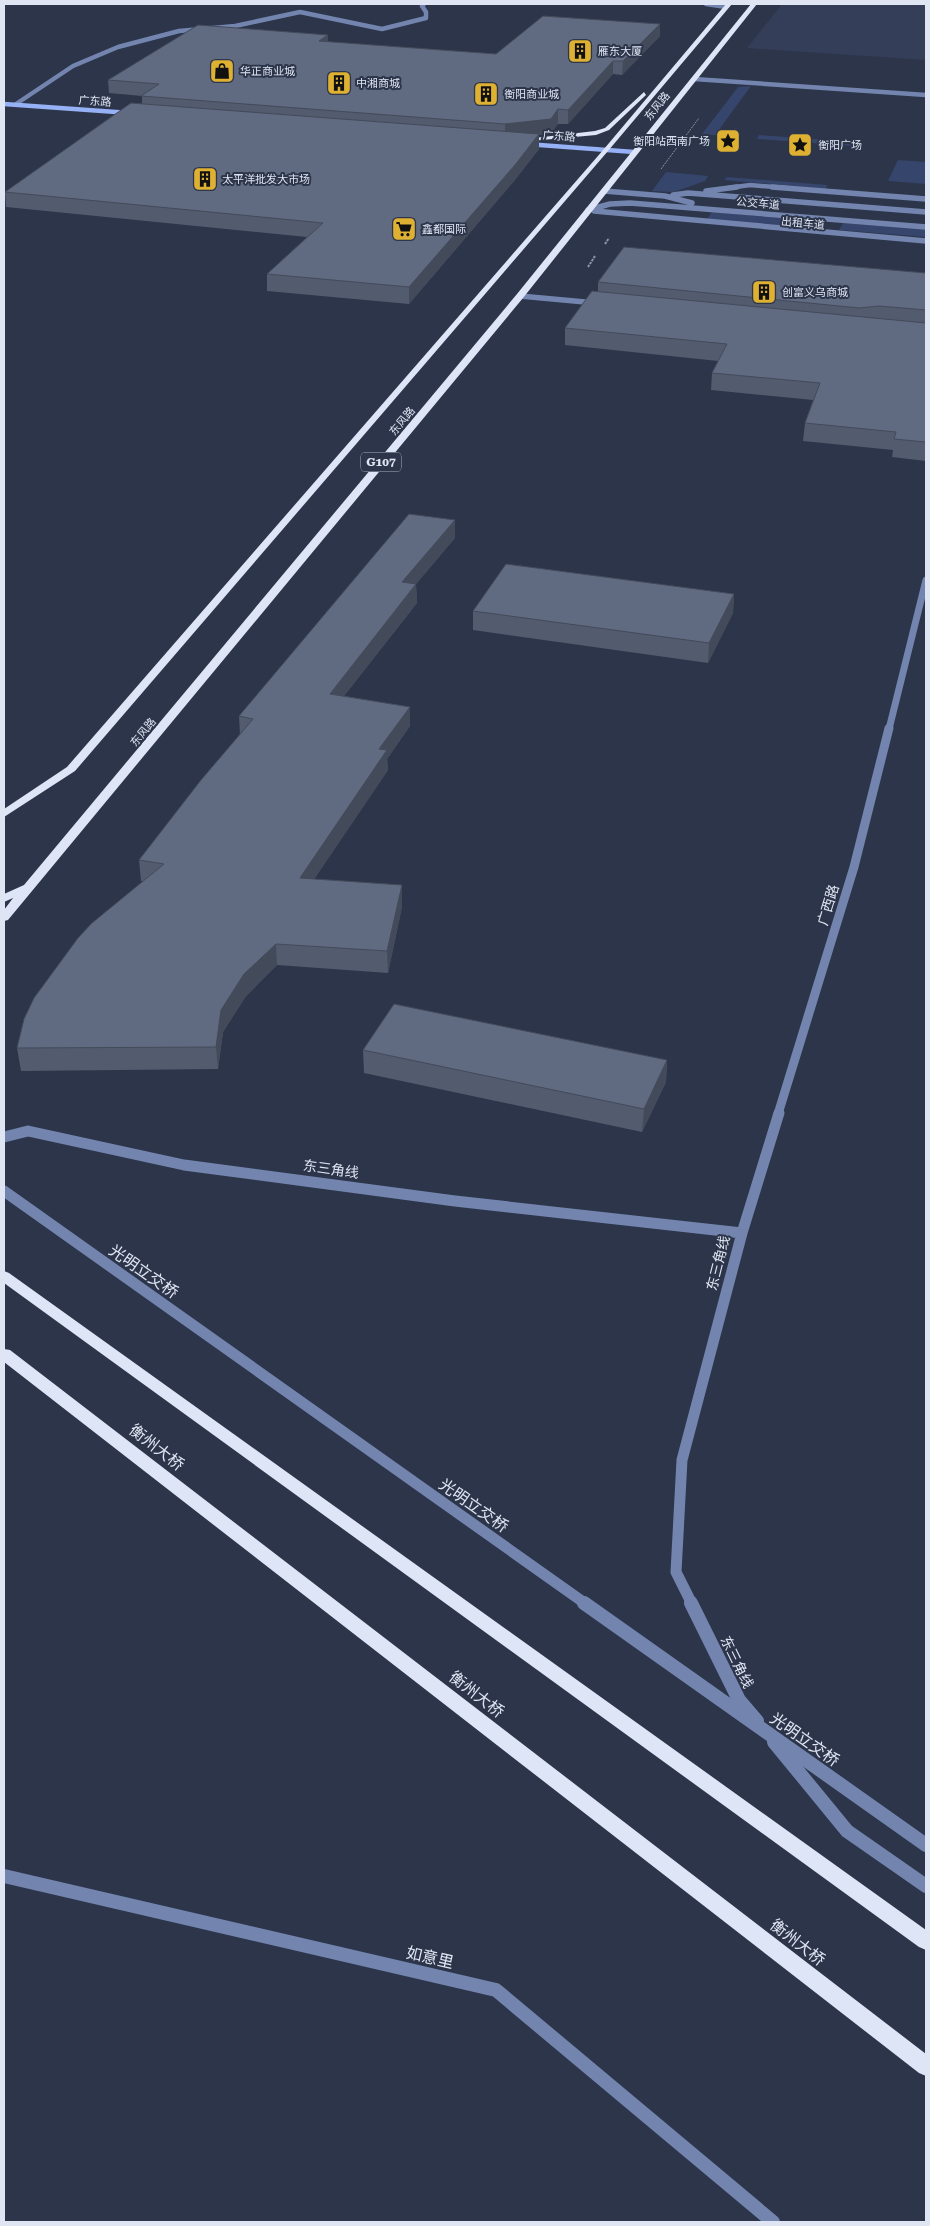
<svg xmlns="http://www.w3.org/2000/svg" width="930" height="2226" font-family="'Roboto Serif','Noto Sans SC',serif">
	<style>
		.built { fill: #343e59 }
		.green { fill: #36456b }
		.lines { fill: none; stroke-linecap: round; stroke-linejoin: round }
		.path-far1 { stroke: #8c93a5; stroke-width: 1; stroke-dasharray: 2 1; stroke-linecap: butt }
		.path { stroke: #8c93a5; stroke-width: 2; stroke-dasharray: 2.5 1; stroke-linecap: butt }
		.service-far2 { stroke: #7385af; stroke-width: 4.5 }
		.service-far1 { stroke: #7385af; stroke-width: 5.5 }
		.service { stroke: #7385af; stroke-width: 14 }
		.minor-far1 { stroke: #7385af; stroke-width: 4.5 }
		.minor { stroke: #7385af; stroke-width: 5.5 }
		.tertiary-far4 { stroke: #7385af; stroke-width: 4.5 }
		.tertiary-far3 { stroke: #7385af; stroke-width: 7 }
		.tertiary-far2 { stroke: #7385af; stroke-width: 9 }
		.tertiary-far1 { stroke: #7385af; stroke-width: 11 }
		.tertiary { stroke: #7385af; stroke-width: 14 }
		.secondary { stroke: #96b1f5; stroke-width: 4.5 }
		.trunk { fill: #dee5f7; fill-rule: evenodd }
		.tertiary-bridge-far1 { stroke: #7385af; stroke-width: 11 }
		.tertiary-bridge { stroke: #7385af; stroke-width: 14 }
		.wall { fill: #535b6f }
		.shaded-wall { fill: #434a5a }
		.building { fill: #606a81; stroke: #434a5a }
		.labels { text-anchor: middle; stroke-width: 4; stroke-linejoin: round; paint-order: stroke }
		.far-poi-label { font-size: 11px; fill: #dfe5f3; stroke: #2c354a; text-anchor: start }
		.far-street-label { font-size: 11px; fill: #dfe5f3; stroke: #2c354a }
		.shield { fill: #2c354a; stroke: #a9b0c0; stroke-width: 1 }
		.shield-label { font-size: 12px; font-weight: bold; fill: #dfe5f3 }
		.street-label { font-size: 14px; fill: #dfe5f3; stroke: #2c354a }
		.near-street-label { font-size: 16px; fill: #dfe5f3; stroke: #2c354a }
	</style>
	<rect width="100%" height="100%" fill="#2c354a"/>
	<path class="built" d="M782 4H926V60L747 48Z"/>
	<path class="green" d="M751 86 718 131 738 133 735 137 702 134 738 87Z
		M759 135 855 142 853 146 757 139Z
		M898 160 926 162V184L888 181Z
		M666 172 708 176 705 181 674 192 652 191Z
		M727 177 827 185 826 189 724 180Z
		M712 212 805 220 801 227 707 219Z
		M843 223 926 229V237L839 230Z"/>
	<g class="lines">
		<path class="path-far1" d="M661 169 699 118"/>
		<path class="path" d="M605 244 609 238
			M588 267 595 256"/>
		<path class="service-far2" d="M728 188 750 185 787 188"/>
		<path class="service-far1" d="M772 187 926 199
			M604 191 665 196 692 203
			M706 191 737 187
			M673 195 688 193 926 212
			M588 210 610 204 630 203 926 227
			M594 211 926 241"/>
		<path class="service" d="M4 1876 496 1990 773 2222"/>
		<path class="minor-far1" d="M706 4 726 7
			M16 104 73 66 118 47 179 31 235 26 300 12 382 29 426 18V12L422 6 424 4"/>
		<path class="minor" d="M520 296 596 303"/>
		<path class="tertiary-far4" d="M694 79 926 95"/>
		<path class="tertiary-far3" d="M889 729 926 580"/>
		<path class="tertiary-far2" d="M778 1114 854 867 889 728"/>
		<path class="tertiary-far1" d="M4 1137 28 1131 184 1165 455 1201 742 1233 682 1460 676 1572 692 1604
			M742 1233 779 1113"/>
		<path class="tertiary" d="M691 1603 739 1700 757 1721
			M774 1742 847 1831 926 1886"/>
		<path class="secondary" d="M4 104 130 113
			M526 144 634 152"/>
		<path class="trunk" d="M726 4H732L608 151 75 771 4 817V809L67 767 604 149Z
			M751 4H757L523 298 8 920 4 921V910L13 898 4 902V894L24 885 517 294Z
			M644 92 646 95 609 130 596 135 520 142 517 140 595 131 605 128Z
			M4 1271 9 1273 926 1930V1950L919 1947 4 1283Z
			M4 1349 10 1350 926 2054V2076L919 2073 4 1362Z"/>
		<path class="tertiary-bridge-far1" d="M4 1191 586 1604"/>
		<path class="tertiary-bridge" d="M584 1603 926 1845"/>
	</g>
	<path class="wall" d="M328 35V42L496 54 660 36 622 75 613 74 568 124H558L550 134 539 135V149L514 181 409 304 267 291V274L307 237 6 207 5 192 142 104V96L109 93 108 80Z
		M926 273V461L892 457 893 450 803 441 805 423 813 400 711 390 712 373 718 361 565 345V328L598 292V282Z
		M455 520V538L416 584 417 603 344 696 410 707V726L387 759 388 770 314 879 402 907 388 973 277 965 246 996 223 1032 218 1069 21 1071 17 1048 143 881H141L139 860 240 735 239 716Z
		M734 594 733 613 708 663 473 630V611Z
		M363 1050 667 1060 666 1082 642 1132 364 1073Z"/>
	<path class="shaded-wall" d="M660 24V36L622 75 623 61Z
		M328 35V48L319 41Z
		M613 61V74L568 124V110Z
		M558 109V124L550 134 539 135V149L514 181 409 304V287L505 138V124Z
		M455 520V538L416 584 417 603 330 714V694L402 582Z
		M734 594 733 613 708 663 709 643Z
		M410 707V726L387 759 388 770 301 899 300 878 379 749Z
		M402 885V907L388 973 387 951Z
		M276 944 277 965 246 996 223 1032 218 1069 216 1047 221 1010 244 974Z
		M667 1060 666 1082 642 1132 644 1109Z"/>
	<path class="building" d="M543 16 660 24 623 61H613L568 110 558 109 551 119 505 124 141 96 159 84 108 80 198 25 328 35 319 41 496 54Z
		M131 103 539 134 515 165 409 287 267 274 323 223 5 192Z
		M624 247 926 273V310L879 306 859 308 598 282Z
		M592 291 926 323V442L894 439 896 432 805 423 820 383 712 373 727 344 565 328Z
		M409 514 455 520 402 582 416 584 330 694 410 707 379 749 387 750 300 878 402 885 387 951 276 944 244 974 221 1010 216 1047 17 1048 24 1019 34 998 78 938 92 923 164 864 139 860 201 780 253 719 239 716Z
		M506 564 734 594 709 643 473 611Z
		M394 1004 667 1060 644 1109 363 1050Z"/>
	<defs>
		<symbol id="building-square" viewBox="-11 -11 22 22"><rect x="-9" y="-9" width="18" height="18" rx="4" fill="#deb133" stroke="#2c354a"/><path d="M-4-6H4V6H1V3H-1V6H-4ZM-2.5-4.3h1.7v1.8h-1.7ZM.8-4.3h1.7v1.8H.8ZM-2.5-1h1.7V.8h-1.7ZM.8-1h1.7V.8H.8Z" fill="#111"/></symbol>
		<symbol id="shop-square" viewBox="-11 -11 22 22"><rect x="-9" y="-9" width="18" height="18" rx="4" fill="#deb133" stroke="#2c354a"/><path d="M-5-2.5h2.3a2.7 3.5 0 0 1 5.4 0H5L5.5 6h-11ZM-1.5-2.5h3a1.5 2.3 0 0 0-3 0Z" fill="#111"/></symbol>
		<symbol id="sight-square" viewBox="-11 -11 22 22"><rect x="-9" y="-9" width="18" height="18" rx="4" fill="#deb133" stroke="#2c354a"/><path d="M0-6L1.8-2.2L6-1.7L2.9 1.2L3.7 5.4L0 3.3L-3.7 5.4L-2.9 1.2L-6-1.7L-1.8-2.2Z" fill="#111"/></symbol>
		<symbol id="supermarket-square" viewBox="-11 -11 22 22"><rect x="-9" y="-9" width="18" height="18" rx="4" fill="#deb133" stroke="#2c354a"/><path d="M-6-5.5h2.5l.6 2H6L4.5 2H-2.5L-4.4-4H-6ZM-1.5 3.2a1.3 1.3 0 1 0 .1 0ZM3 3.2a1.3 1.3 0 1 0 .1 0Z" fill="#111"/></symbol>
	</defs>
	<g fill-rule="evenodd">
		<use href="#building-square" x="566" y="37" width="28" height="28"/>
		<use href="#shop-square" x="208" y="57" width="28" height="28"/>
		<use href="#building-square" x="325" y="69" width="28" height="28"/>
		<use href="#building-square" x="472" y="80" width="28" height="28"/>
		<use href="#sight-square" x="714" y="127" width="28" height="28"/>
		<use href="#sight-square" x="786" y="131" width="28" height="28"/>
		<use href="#building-square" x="191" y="165" width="28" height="28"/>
		<use href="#supermarket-square" x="390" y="215" width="28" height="28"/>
		<use href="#building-square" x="750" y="278" width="28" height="28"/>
	</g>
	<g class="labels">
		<g class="far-poi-label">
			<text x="598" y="55">雁东大厦</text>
			<text x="240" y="75">华正商业城</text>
			<text x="356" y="87">中湘商城</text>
			<text x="504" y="98">衡阳商业城</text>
			<text x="710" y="145" text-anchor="end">衡阳站西南广场</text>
			<text x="818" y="149">衡阳广场</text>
			<text x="222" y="183">太平洋批发大市场</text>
			<text x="422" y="233">鑫都国际</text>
			<text x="782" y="296">创富义乌商城</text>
		</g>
		<g class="far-street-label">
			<text transform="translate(95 101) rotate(4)" y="4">广东路</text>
			<text transform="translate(657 106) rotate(-51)" y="4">东风路</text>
			<text transform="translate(559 136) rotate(4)" y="4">广东路</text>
			<text transform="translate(758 203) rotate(5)" y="4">公交车道</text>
			<text transform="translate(803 223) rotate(5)" y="4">出租车道</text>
			<text transform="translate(402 421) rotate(-50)" y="4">东风路</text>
			<text transform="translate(143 732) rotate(-50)" y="4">东风路</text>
		</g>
		<rect class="shield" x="361" y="452.5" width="40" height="19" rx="4"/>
		<g class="shield-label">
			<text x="381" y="466">G107</text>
		</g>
		<g class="street-label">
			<text transform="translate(828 905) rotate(-73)" y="5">广西路</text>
			<text transform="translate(331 1169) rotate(8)" y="5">东三角线</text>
			<text transform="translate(718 1263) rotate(-76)" y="5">东三角线</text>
			<text transform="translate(737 1662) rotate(64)" y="5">东三角线</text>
		</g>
		<g class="near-street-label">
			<text transform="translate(144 1271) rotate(35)" y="6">光明立交桥</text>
			<text transform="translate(157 1447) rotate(38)" y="6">衡州大桥</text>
			<text transform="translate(474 1505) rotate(35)" y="6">光明立交桥</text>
			<text transform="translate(477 1694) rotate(38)" y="6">衡州大桥</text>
			<text transform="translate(805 1739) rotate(35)" y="6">光明立交桥</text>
			<text transform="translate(798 1942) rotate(38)" y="6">衡州大桥</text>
			<text transform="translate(430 1957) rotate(13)" y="6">如意里</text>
		</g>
	</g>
	<rect width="930" height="2226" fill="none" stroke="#dfe5f3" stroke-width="10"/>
</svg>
